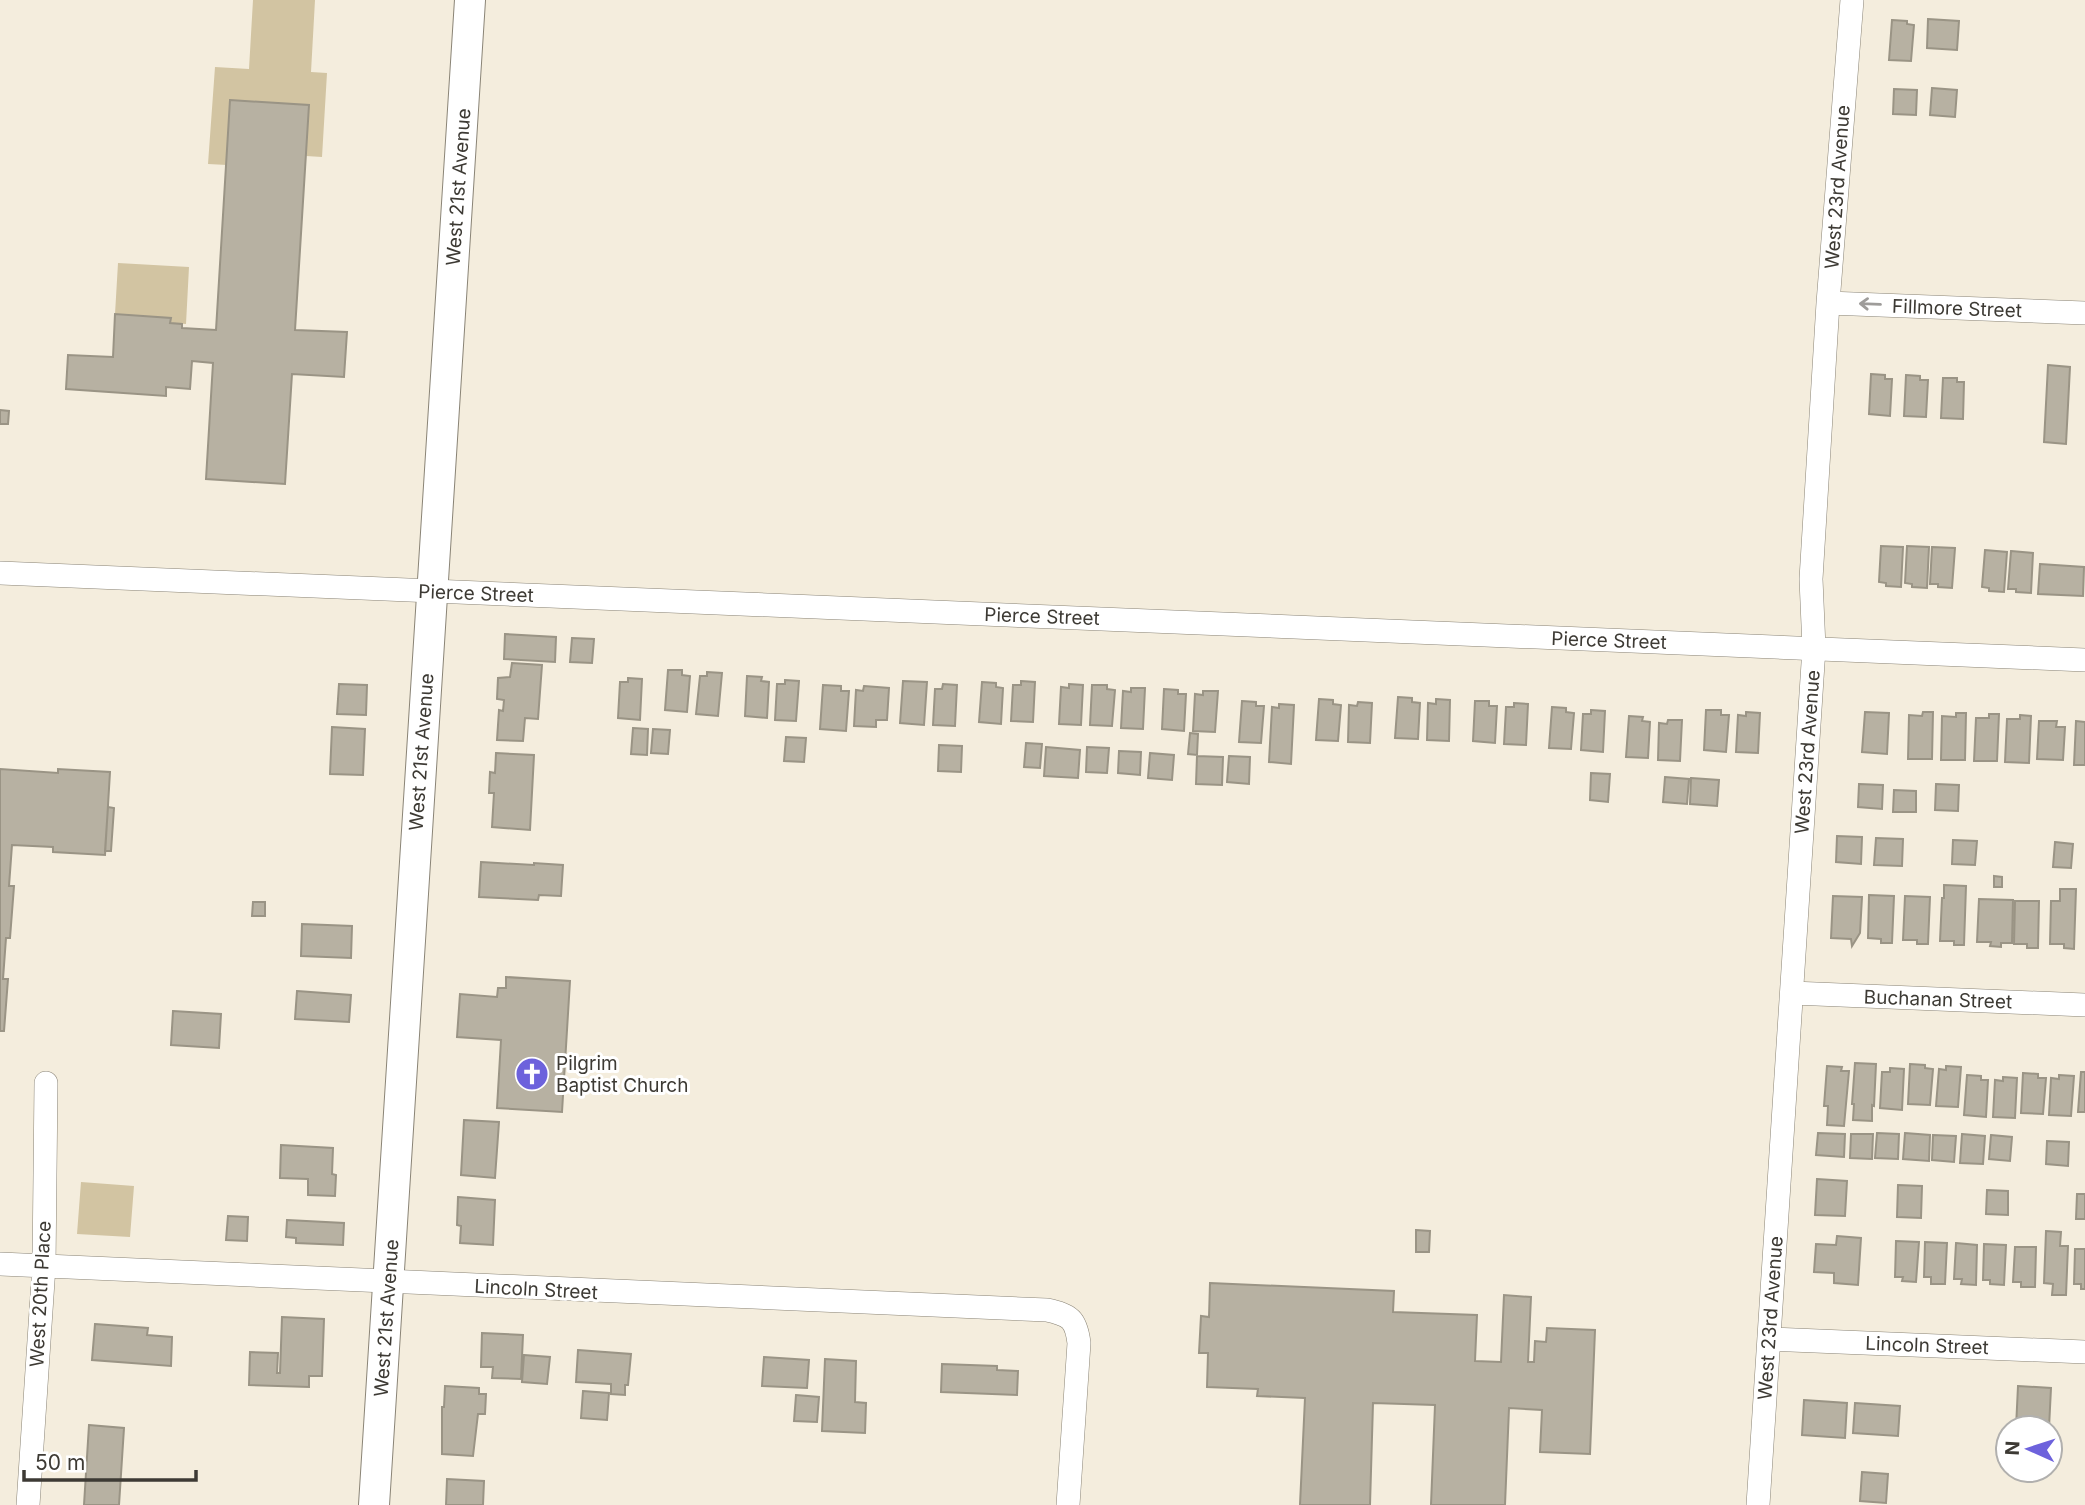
<svg xmlns="http://www.w3.org/2000/svg" width="2085" height="1505" font-family="Inter,sans-serif">
	<style>
		.green { fill: #d2c4a2 }
		.building { fill: #b7b1a2; stroke: #9a9485; stroke-width: 2 }
		.lines { fill: none; stroke-linecap: round; stroke-linejoin: round }
		.minor-casing { stroke: #8a8476; stroke-width: 24 }
		.tertiary-casing { stroke: #8a8476; stroke-width: 32 }
		.minor { stroke: #fff; stroke-width: 23 }
		.tertiary { stroke: #fff; stroke-width: 30 }
		.oneway { stroke: #9e9c9a }
		.labels { text-anchor: middle; stroke-width: 6; stroke-linejoin: round; paint-order: stroke }
		.street-label { font-size: 19px; fill: #3d3a34; stroke: #fff }
		.poi-label { font-size: 19px; fill: #3d3a34; stroke: #fff; text-anchor: start }
	</style>
	<rect width="100%" height="100%" fill="#f4eddd"/>
	<path class="green" d="M253 0H315L311 72 327 73 322 157 306 156 309 105 231 100 227 165 208 164 215 67 249 69Z
		M118 263 189 267 186 324 170 323 171 318 115 314Z
		M81 1182 134 1186 130 1237 77 1234Z"/>
	<path class="building" d="M1928 19 1959 21 1957 50 1927 48Z
		M1892 20 1907 21V24L1914 25 1911 61 1889 60Z
		M1932 88 1957 90 1955 117 1930 115Z
		M1894 89 1917 90 1916 115 1893 114Z
		M230 100 309 105 295 330 347 332 344 377 292 374 285 484 206 479 213 363 192 361 190 389 166 387V396L66 389 68 355 113 357 115 314 171 318 170 323 182 324V328L216 330Z
		M2048 365 2070 367 2066 444 2044 442Z
		M1871 374 1885 375V379H1892L1890 416 1869 414Z
		M1906 375 1920 376V380H1928L1926 417 1904 416Z
		M1943 378H1957V382H1964L1963 419 1941 418Z
		M0 410 9 411 8 424H0Z
		M1881 546 1903 547 1901 587 1886 586V583L1879 582Z
		M1907 546 1929 547 1927 588 1912 587V584L1905 583Z
		M1932 547 1955 548 1952 588 1938 587V584H1930Z
		M1985 550 2007 552 2004 592 1989 591V588L1982 587Z
		M2011 551 2033 553 2031 593 2016 592V589H2008Z
		M2040 564 2084 567 2083 596 2038 594Z
		M505 634 556 637 555 662 504 659Z
		M572 638 594 639 592 663 570 662Z
		M512 663 542 665 538 719 525 718 523 741 497 740 499 710 503 711 504 700 497 699 498 678 510 677Z
		M668 670H682V675L690 676 687 712 665 710Z
		M707 672 722 673 718 716 696 714 700 676H707Z
		M747 676 762 677 761 681 769 682 767 718 745 716Z
		M628 678 642 679 640 720 618 718 620 682H628Z
		M785 680 799 681 796 721 775 720 777 684H785Z
		M903 681 927 682 924 725 900 723Z
		M1021 681 1035 682 1033 722 1011 721 1013 685H1021Z
		M982 682 996 683V687L1003 688 1001 724 979 722Z
		M339 684 367 685 366 715 337 714Z
		M943 684 957 685 955 726 933 725 935 689H942Z
		M1069 684 1083 685 1081 725 1059 724 1061 687 1069 688Z
		M823 685 841 686V691H849L846 731 820 729Z
		M1092 685H1107V689L1115 690 1112 726 1090 725Z
		M864 686 889 688 887 720H876V727L854 726 856 690 863 691Z
		M1131 688H1145L1143 729 1121 728 1123 691 1131 692Z
		M1164 689 1178 690V694H1186L1184 731 1162 729Z
		M1203 691H1218L1215 732 1193 731 1195 694 1203 695Z
		M1398 697 1412 698V702L1420 703 1418 739 1395 738Z
		M1319 699 1333 700V704L1341 705 1338 741 1316 740Z
		M1436 699 1450 700 1449 741 1427 740 1428 703 1436 704Z
		M1242 701 1256 702V706H1264L1261 743 1239 742Z
		M1475 701H1489V706H1497L1495 743 1473 741Z
		M1358 702 1372 703 1370 743 1348 742 1349 705 1357 706Z
		M1514 703 1528 704 1526 745 1504 744 1506 707H1514Z
		M1279 704 1294 705 1291 764 1269 762 1272 707 1279 708Z
		M1552 707 1566 708V712L1574 713 1571 749 1549 748Z
		M1591 710 1605 711 1603 752 1581 750 1583 714H1591Z
		M1706 710H1721V715H1729L1726 752 1704 750Z
		M1746 712 1760 713 1758 753 1736 752 1738 715 1746 716Z
		M1865 712 1889 713 1887 754 1862 752Z
		M1923 712H1933L1932 759H1908L1909 715 1922 716Z
		M1956 713H1966L1965 760H1941L1942 716 1956 717Z
		M1989 714H1999L1997 761H1974L1976 718H1989Z
		M2020 715 2031 716 2029 763 2005 762 2007 719H2020Z
		M1629 716 1643 717 1642 721 1650 722 1648 758 1626 757Z
		M1668 720H1682L1680 761 1658 760 1659 723 1667 724Z
		M2039 721H2057L2056 727H2065L2063 760 2037 759Z
		M2076 721 2085 722V765H2074Z
		M332 727 365 729 363 775 330 774Z
		M633 728 648 729 647 755 631 754Z
		M653 729 670 730 668 754 651 753Z
		M1190 733 1198 734 1197 755 1188 754Z
		M786 737 806 738 804 762 784 761Z
		M1026 743 1042 744 1040 768 1024 767Z
		M939 745 962 746 961 772 938 771Z
		M1046 747 1080 750 1078 778 1044 776Z
		M1087 747 1109 748 1107 773 1086 772Z
		M1119 751 1141 752 1140 775 1118 773Z
		M496 753 534 755 530 830 492 827 494 793H489L490 772 495 773Z
		M1150 753 1174 755 1172 780 1148 778Z
		M1197 756 1223 757 1222 785 1196 784Z
		M1229 756 1250 757 1249 784 1227 782Z
		M0 769 58 773V769L110 772 105 855 53 852V847L12 845 9 886H14L10 938H6L3 979H8L4 1031H0Z
		M1591 773 1610 774 1608 802 1590 800Z
		M1665 777 1689 779 1687 804 1663 802Z
		M1691 778 1719 780 1717 806 1690 804Z
		M1859 784 1883 785 1882 809 1858 807Z
		M1936 784 1959 785 1958 811 1935 810Z
		M1894 790 1916 791V812H1893Z
		M108 807 114 808 111 851H105Z
		M1837 836 1862 837 1861 864 1836 862Z
		M1876 838 1903 839 1902 866 1874 865Z
		M1953 840 1977 841 1975 865 1952 864Z
		M2055 842 2073 844 2071 868 2053 867Z
		M481 862 534 865V863L563 865 561 896 539 895 538 900 479 897Z
		M1994 876 2002 877V887H1994Z
		M1944 885 1966 886 1964 945H1954V941H1940L1942 898H1944Z
		M2060 889H2076L2074 949 2064 948V944H2050L2051 901H2060Z
		M1869 895 1894 896 1892 943H1881V939L1868 938Z
		M1833 896 1862 897 1860 933 1852 946 1851 939 1831 938Z
		M1905 896 1930 897 1928 944H1917V940H1903Z
		M1979 899 2013 900 2012 943H2001V947L1990 946 1991 942H1977Z
		M2015 901H2039L2038 948H2027V944H2014Z
		M253 902H265V916H252Z
		M302 924 352 926 351 958 301 956Z
		M506 977 570 981 562 1112 497 1108 501 1040 457 1037 460 994 497 997 498 988H506Z
		M297 991 351 995 349 1022 295 1019Z
		M173 1011 221 1014 219 1048 171 1045Z
		M1855 1063 1876 1064 1874 1106 1872 1105V1121L1853 1120 1854 1104H1852Z
		M1910 1064 1925 1065V1068L1933 1069 1930 1105 1908 1104Z
		M1827 1066 1842 1067 1841 1071H1849L1844 1126 1827 1125 1828 1106H1824Z
		M1946 1066 1961 1067 1958 1107 1936 1106 1939 1069 1946 1070Z
		M1890 1068 1904 1069 1902 1110 1880 1108 1882 1072H1890Z
		M2081 1072H2085V1112H2078Z
		M2023 1073 2038 1074V1078H2046L2043 1114 2021 1113Z
		M1967 1075 1981 1076V1080H1988L1986 1117 1964 1115Z
		M2059 1075 2074 1076 2071 1116 2049 1115 2051 1078 2059 1079Z
		M2003 1077 2017 1078 2015 1118 1993 1117 1995 1080 2003 1081Z
		M464 1120 499 1122 495 1178 461 1175Z
		M1818 1133 1845 1134 1844 1157 1816 1155Z
		M1877 1133 1899 1134 1898 1159 1875 1158Z
		M1905 1133 1930 1135 1929 1161 1903 1159Z
		M1851 1134H1873L1872 1159 1850 1158Z
		M1962 1134 1985 1136 1983 1164 1960 1163Z
		M1933 1135 1956 1136 1954 1162 1932 1160Z
		M1991 1135 2012 1137 2010 1161 1989 1159Z
		M2047 1141 2069 1142 2068 1166 2046 1164Z
		M281 1145 333 1148 332 1174 336 1175 335 1196 308 1195V1179L280 1178Z
		M1817 1179 1847 1181 1845 1216 1815 1215Z
		M1898 1185 1922 1186 1921 1218 1897 1217Z
		M1987 1190 2008 1191V1215L1986 1214Z
		M2077 1194H2085V1219H2076Z
		M458 1197 495 1200 493 1245 460 1243 461 1226 457 1225Z
		M228 1216 248 1217 247 1241 226 1240Z
		M287 1220 344 1223 343 1245 296 1243V1238L286 1237Z
		M1416 1230 1430 1231 1429 1252H1416Z
		M2046 1231 2061 1232 2060 1246H2068L2066 1295H2052L2053 1284 2044 1283Z
		M1837 1236 1861 1238 1858 1285 1834 1283V1273L1814 1272 1816 1244 1836 1245Z
		M1896 1241 1919 1242 1916 1282 1902 1281 1903 1277H1895Z
		M1925 1242 1947 1243 1945 1284H1931V1277H1924Z
		M1956 1243 1977 1245 1976 1285 1961 1284 1962 1279H1954Z
		M1984 1244 2006 1245 2004 1285 1990 1284V1280H1983Z
		M2015 1247H2036L2035 1287H2021V1282H2013Z
		M2075 1249H2085V1289H2081V1284H2074Z
		M1210 1283 1394 1291 1393 1312 1477 1315 1475 1361 1501 1362 1504 1295 1531 1297 1528 1362H1534L1535 1341 1546 1342 1547 1328 1595 1330 1590 1454 1540 1452 1542 1410 1509 1408 1505 1505H1431L1435 1405 1373 1403 1370 1505H1300L1305 1398 1257 1396 1258 1389 1207 1387 1208 1353H1199L1201 1316 1209 1317Z
		M282 1317 324 1319 322 1376H309V1387L249 1385 250 1352 278 1353 277 1373H280Z
		M95 1324 148 1328 147 1335 172 1337 171 1366 92 1360Z
		M482 1333 523 1335 521 1379 492 1378 493 1367H481Z
		M578 1350 631 1354 628 1385H625V1395L611 1394V1384L576 1382Z
		M524 1355 550 1357 547 1384 522 1382Z
		M764 1357 809 1360 807 1388 762 1386Z
		M825 1359 856 1361 855 1402 866 1403 865 1433 822 1431Z
		M942 1364 997 1366V1370L1018 1371 1017 1395 941 1392Z
		M445 1386 479 1388V1394H486L485 1414H478L473 1456 442 1454V1407H444Z
		M2018 1386 2051 1388 2049 1428H2016Z
		M583 1391 609 1393 607 1420 581 1418Z
		M796 1395 819 1397 817 1422 794 1421Z
		M1804 1400 1847 1403 1845 1438 1802 1435Z
		M1855 1403 1900 1406 1898 1436 1853 1433Z
		M89 1425 124 1428 119 1505H84Z
		M1862 1472 1888 1474 1886 1503 1860 1501Z
		M447 1479 484 1481 483 1505H446Z"/>
	<g class="lines">
		<defs>
			<path id="minor" d="M1828 303 2085 313
				M0 573 2085 660
				M1792 993 2085 1005
				M0 1264 1047 1310C1070 1315 1076 1319 1079 1343L1068 1505
				M1769 1339 2085 1352
				M28 1505 44 1266 46 1083
				M1758 1505 1814 648 1811 579 1828 303 1852 0"/>
			<path id="tertiary" d="M374 1505 470 0"/>
		</defs>
		<use href="#minor" class="minor-casing"/>
		<use href="#tertiary" class="tertiary-casing"/>
		<use href="#minor" class="minor"/>
		<use href="#tertiary" class="tertiary"/>
	</g>
	<defs><path id="oneway-shaft" d="M-6 0H5M1.5-3L5.5 0L1.5 3" fill="none" stroke-width="1.6" stroke-linecap="round" stroke-linejoin="round" transform="scale(1.75)"/></defs>
	<use class="oneway" href="#oneway-shaft" transform="translate(1870 304) rotate(-178)"/>
	<defs>
		<symbol id="church-disc" viewBox="-11 -11 22 22"><circle r="9.5" fill="#6d62dc" stroke="#fff"/><path d="M-1.2-6h2.4v3.5h3.3v2.4h-3.3V6h-2.4V-.1h-3.3v-2.4h3.3Z" fill="#fff"/></symbol>
	</defs>
	<g fill-rule="evenodd">
		<use href="#church-disc" x="513" y="1055" width="38" height="38"/>
	</g>
	<g class="labels">
		<g class="street-label">
			<text transform="translate(458 187) rotate(-86)" y="7">West 21st Avenue</text>
			<text transform="translate(1837 187) rotate(-86)" y="7">West 23rd Avenue</text>
			<text transform="translate(1957 308) rotate(2)" y="7">Fillmore Street</text>
			<text transform="translate(476 593) rotate(2)" y="7">Pierce Street</text>
			<text transform="translate(1042 616) rotate(2)" y="7">Pierce Street</text>
			<text transform="translate(1609 640) rotate(2)" y="7">Pierce Street</text>
			<text transform="translate(421 752) rotate(-86)" y="7">West 21st Avenue</text>
			<text transform="translate(1807 752) rotate(-86)" y="7">West 23rd Avenue</text>
			<text transform="translate(1938 999) rotate(2)" y="7">Buchanan Street</text>
			<text transform="translate(536 1289) rotate(3)" y="7">Lincoln Street</text>
			<text transform="translate(40 1294) rotate(-87)" y="7">West 20th Place</text>
			<text transform="translate(386 1318) rotate(-86)" y="7">West 21st Avenue</text>
			<text transform="translate(1770 1318) rotate(-86)" y="7">West 23rd Avenue</text>
			<text transform="translate(1927 1345) rotate(2)" y="7">Lincoln Street</text>
		</g>
		<g class="poi-label">
			<text x="556" y="1070">Pilgrim<tspan x="556" dy="22">Baptist Church</tspan></text>
		</g>
	</g>
	<g transform="translate(2029 1449) rotate(273)"><circle r="33" fill="#ffffff" stroke="#b1b0ae" stroke-width="2"/>
	<path d="M0-5L12 26L0 18L-12 26Z" fill="#6d62dc"/>
	<text y="-10" font-size="19" font-weight="bold" text-anchor="middle" fill="#3d3a34">N</text>
	</g>
	<path d="M24 1470v10h172v-10" fill="none" stroke="#3d3a34" stroke-width="3.5"/>
	<text x="35" y="1470" font-size="21" fill="#3d3a34" stroke="#ffffff" stroke-width="5" paint-order="stroke">50 m</text>
</svg>
